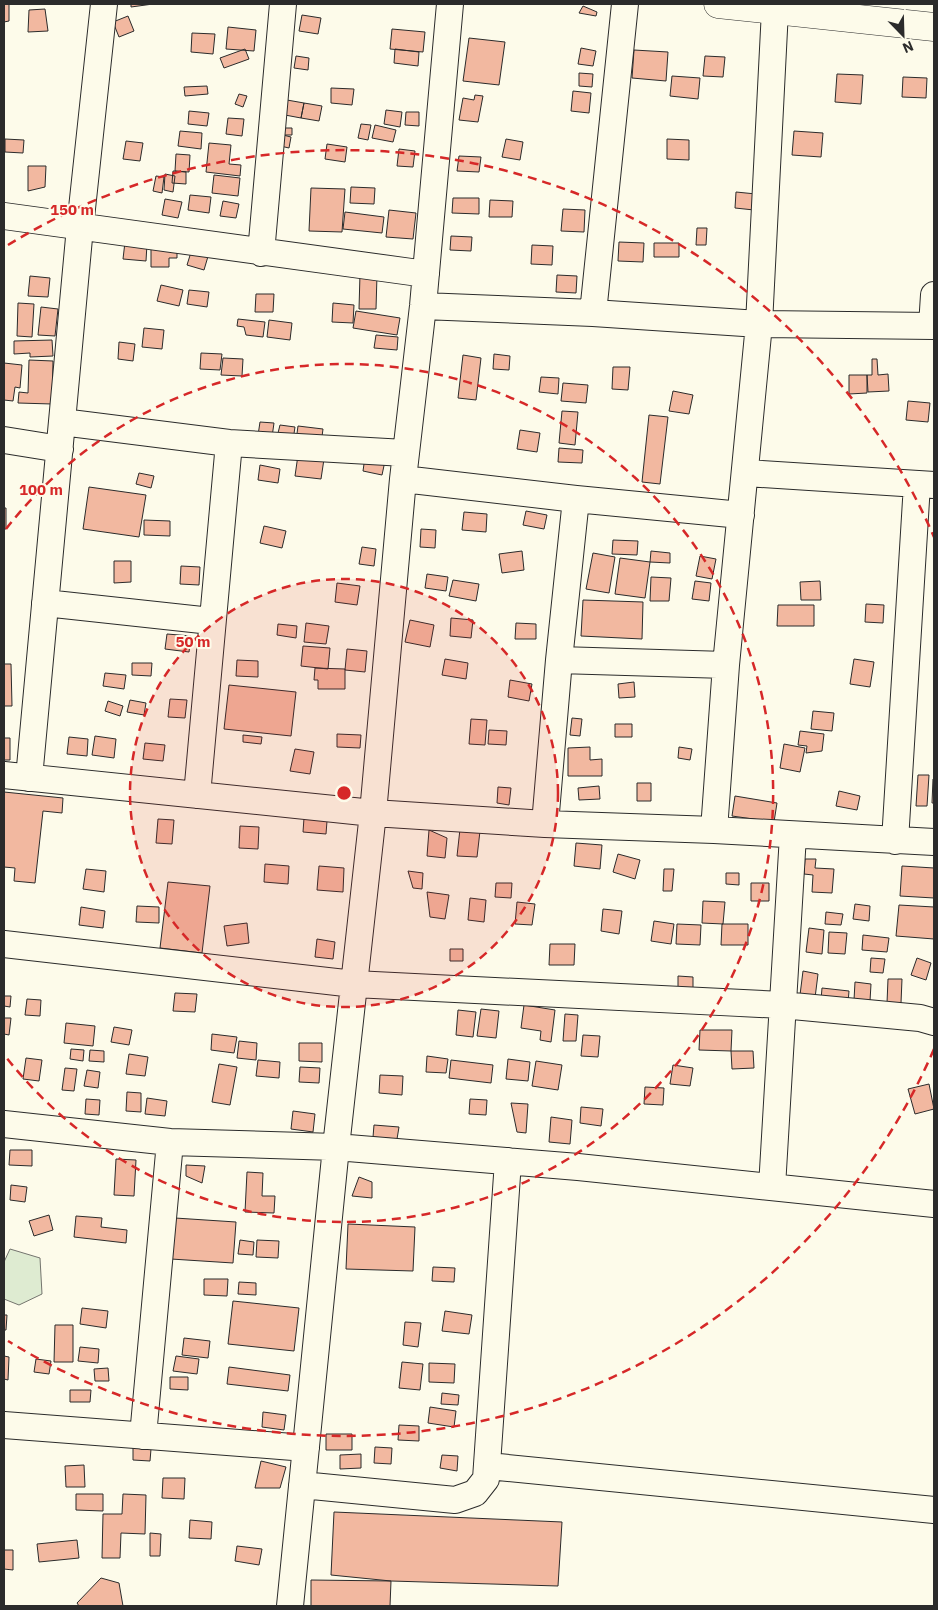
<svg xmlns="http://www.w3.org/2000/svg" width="938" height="1610" font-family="'IBM Plex Sans',sans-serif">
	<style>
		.green { fill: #deebd1; stroke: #74746e }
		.building { fill: #f2b8a0; stroke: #2b2b2b }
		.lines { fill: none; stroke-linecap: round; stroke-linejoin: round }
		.street-casing { stroke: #2b2b2b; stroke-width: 28 }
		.secondary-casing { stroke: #2b2b2b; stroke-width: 29 }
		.street { stroke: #fdfbea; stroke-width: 26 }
		.secondary { stroke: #fdfbea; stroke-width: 28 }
		.ring { fill: none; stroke: #d62828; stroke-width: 2.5; stroke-dasharray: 9 6 }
		.centre { fill: #d62828; stroke: #fdfbea; stroke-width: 2.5 }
		.ring-label { font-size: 15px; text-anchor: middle; font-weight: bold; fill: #d62828; stroke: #fdfbea; stroke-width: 4; stroke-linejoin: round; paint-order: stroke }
	</style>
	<rect width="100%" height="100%" fill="#fdfbea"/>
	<path class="green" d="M10 1249 40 1258 42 1294 19 1305 4 1299V1262Z"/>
	<path class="building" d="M4 4H9V21L4 22Z
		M131 4H153L131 7Z
		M583 6 597 12 596 16 579 13Z
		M45 9 48 31 28 32 29 10Z
		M302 15 321 18 318 34 299 31Z
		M128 16 134 31 119 37 113 22Z
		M228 27 256 30 254 51 226 49Z
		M392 29 425 32 423 52 390 49Z
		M192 33 215 34 213 54 191 52Z
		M469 38 505 42 499 85 463 81Z
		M581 48 596 51 593 66 578 64Z
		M245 49 249 59 224 68 220 58Z
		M395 49 419 52 418 66 394 63Z
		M634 50 668 52 666 81 632 78Z
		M296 56 309 58 308 70 294 68Z
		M705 56 725 57 723 77 703 76Z
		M579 73 593 74 592 87 579 86Z
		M837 74 863 75 861 104 835 102Z
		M672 76 700 78 698 99 670 96Z
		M903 77 927 78 926 98 902 97Z
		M207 86 208 94 185 96 184 87Z
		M331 88 354 89 352 105 331 103Z
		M573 91 591 93 589 113 571 111Z
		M239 94 247 96 243 107 235 104Z
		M475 95 483 96 478 122 459 120 463 98 474 100Z
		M287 100 304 103 301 118 285 115Z
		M304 103 322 106 319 121 301 118Z
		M386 110 402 112 400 127 384 124Z
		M189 111 209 113 207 126 188 124Z
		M406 112H419V126L405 125Z
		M228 118 244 119 242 136 226 134Z
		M361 124 371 125 368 140 358 138Z
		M375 125 396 130 393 142 372 138Z
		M283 128H292V135H283Z
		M180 131 202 133 201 149 178 146Z
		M794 131 823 133 821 157 792 155Z
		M283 135 291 137 289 148 276 145Z
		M5 139 24 140 23 153 5 152Z
		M506 139 523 142 520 160 502 157Z
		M667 139 689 140V160L667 159Z
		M126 141 143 143 140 161 123 159Z
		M209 143 231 145 229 164 241 165 240 176 206 172Z
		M327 144 347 147 345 162 325 159Z
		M399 149 415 151 413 167 397 166Z
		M176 154 190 155 189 172 175 171Z
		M459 156 481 157 479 172 457 171Z
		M28 166H46L45 187 28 191Z
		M173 171 186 172V184L172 183Z
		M165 174 175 176 173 192 164 190Z
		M214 175 240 178 238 196 212 193Z
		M156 176 164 177 162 193 153 191Z
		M351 187 375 188 374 204 350 203Z
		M311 188 345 189 342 232 309 231Z
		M736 192 756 194 754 210 735 208Z
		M190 195 211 197 209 213 188 210Z
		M453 198H479V214L452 213Z
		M165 199 182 202 178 218 162 215Z
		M490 200 513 201 512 217H489Z
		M223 201 239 204 236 218 220 216Z
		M563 209 585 210 584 232 561 231Z
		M389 210 416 213 413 239 386 237Z
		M345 212 384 217 382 233 343 229Z
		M697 228H707L706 245H696Z
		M451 236 472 237 471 251 450 250Z
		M125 242 147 244 146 261 123 259Z
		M619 242 644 243 643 262 618 261Z
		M654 243H679V257H654Z
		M151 244H177V258H169V267H151Z
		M532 245 553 246 552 265 531 264Z
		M192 249 209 253 204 270 187 265Z
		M360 274 377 275 376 309H359Z
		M557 275 577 276 576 293 556 292Z
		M30 276 50 278 48 297 28 296Z
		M161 285 183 290 179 306 157 301Z
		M189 290 209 292 207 307 187 304Z
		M256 294H274L273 312H255Z
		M18 303 34 304 32 337 17 336Z
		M333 303 354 305 353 323 332 322Z
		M41 307 58 309 55 336 38 335Z
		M356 311 400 318 397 335 353 328Z
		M238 319 265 322 263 337 246 335 244 327 237 326Z
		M269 320 292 323 290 340 267 337Z
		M144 328 164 330 162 349 142 347Z
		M376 335 398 337 397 350 374 348Z
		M52 340 53 356 30 357V353L14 354V341Z
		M119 342 135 344 133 361 118 359Z
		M201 353 222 354 220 370 200 369Z
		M494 354 510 356 509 370 493 369Z
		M463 355 481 358 476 400 458 398Z
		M223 358 243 359 242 376 221 375Z
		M872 359H877L878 375 888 374 889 391 868 392 867 375H872Z
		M29 360 53 361 52 404 18 403 19 392 28 393Z
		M4 363 22 365 20 388 15 387 13 401 4 400Z
		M613 367H630L628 390 612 389Z
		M849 375H867V393L849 394Z
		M541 377 559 378 558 394 539 392Z
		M563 383 588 385 586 403 561 401Z
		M673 391 693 395 689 414 669 411Z
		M908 401 930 403 928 422 906 420Z
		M562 411 578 412 575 445 559 443Z
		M649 415 668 417 660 484 642 482Z
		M260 422 274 423 271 444 257 442Z
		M280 425 295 427 293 440 277 437Z
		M298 426 323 429 321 444 296 441Z
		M520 430 540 433 537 452 517 449Z
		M559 448 583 450 582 463 558 462Z
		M298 455 324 459 321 479 295 476Z
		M365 457 385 461 382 475 363 471Z
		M260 465 280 469 278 483 258 480Z
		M139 473 154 476 151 488 136 484Z
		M89 487 146 495 139 537 83 529Z
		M4 508H6V529H4Z
		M526 511 547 515 544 529 523 525Z
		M464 512 487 514 486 532 462 530Z
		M144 520 170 521V536L144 535Z
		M264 526 286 531 282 548 260 543Z
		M421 529 436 530 435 548 420 547Z
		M613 540 638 541 637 555 612 554Z
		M362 547 376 549 374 566 359 564Z
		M522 551 524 570 502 573 499 554Z
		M651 551 670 553V563L650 562Z
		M593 553 615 557 609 593 586 589Z
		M700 556 716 559 712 579 696 576Z
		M620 558 650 562 645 598 615 594Z
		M114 561H131V582L114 583Z
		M181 566 200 567 199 585 180 584Z
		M427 574 448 577 446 591 425 588Z
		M651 577 671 578 669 601H650Z
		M453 580 479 584 476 601 449 596Z
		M695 581 711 583 709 601 692 599Z
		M820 581 821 600H801L800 582Z
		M337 583 360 586 357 605 335 602Z
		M583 600 643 602 642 639 581 636Z
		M866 604 884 605 883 623 865 622Z
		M778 605H814V626H777Z
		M451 618 473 620 471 638 450 636Z
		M410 620 434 625 430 647 405 642Z
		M306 623 329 626 326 644 304 642Z
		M516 623 536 624V639H515Z
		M278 624 297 626 296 638 277 635Z
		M167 634 191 636 189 652 165 649Z
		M303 646 330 648 328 669 301 666Z
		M347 649 367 651 365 672 345 670Z
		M445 659 468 663 466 679 442 675Z
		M854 659 874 662 870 687 850 684Z
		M237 660 258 661V677L236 676Z
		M132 663H152L151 676 132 675Z
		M4 664H11L12 706H4Z
		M315 668 345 669V689H318V680H314Z
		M105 673 126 675 124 689 103 686Z
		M510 680 532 684 529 701 508 697Z
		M634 682 635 697 619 698 618 684Z
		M229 685 296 692 291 736 224 729Z
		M170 699 187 700 185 718 168 717Z
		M130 700 146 703 144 715 127 712Z
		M108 701 123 706 120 716 105 711Z
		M813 711 834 713 832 731 811 729Z
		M572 718 582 719 580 736 570 735Z
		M471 719 487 720 485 745 469 744Z
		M615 724H632V737H615Z
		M489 730 507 731 506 745 488 744Z
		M800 731 824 734 822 751 806 753 807 746 798 745Z
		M337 734 361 735 360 748 337 747Z
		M243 735 262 737 261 744 243 742Z
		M95 736 116 739 114 758 92 755Z
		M69 737 88 739 87 756 67 754Z
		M4 738H10V760H4Z
		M145 743 165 745 163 761 143 759Z
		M784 744 805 748 800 772 780 768Z
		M590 747V760L602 759V776H568V748Z
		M679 747 692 749 690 760 678 758Z
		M295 749 314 752 310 774 290 771Z
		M918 775H929L927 806H916Z
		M933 779H934V803H932Z
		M637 783H651V801H637Z
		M599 786 600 799 579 800 578 788Z
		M498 787 511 788 509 805 497 803Z
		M839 791 860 796 857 810 836 806Z
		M4 792 63 798 62 813 43 811 35 883 14 881 15 868 4 867Z
		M735 796 777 803 774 822 732 816Z
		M304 818 327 821 326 834 303 832Z
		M158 819 174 820 172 844 156 843Z
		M240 826 259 827 258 849 239 848Z
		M460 829 480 831 477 857 457 856Z
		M429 830 447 838 445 858 427 856Z
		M576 843 602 845 600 869 574 866Z
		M618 854 640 860 635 879 613 872Z
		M805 859H816L815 868 834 869 832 893 812 892 813 875 804 874Z
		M265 864 289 866 288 884 264 882Z
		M319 866 344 868 343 892 317 890Z
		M902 866 934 868V898L900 896Z
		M86 869 106 871 104 892 83 889Z
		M664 869H674L672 891H663Z
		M408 871 423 873 422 889 413 888Z
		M726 873H739V885L726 884Z
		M168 882 210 886 202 953 160 948Z
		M496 883H512L511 898 495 897Z
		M751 883H769V901H751Z
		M427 892 449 895 445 919 430 917Z
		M470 898 486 900 484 922 468 920Z
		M703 901 725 902 723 924 702 923Z
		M517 902 535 904 532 925 515 924Z
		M855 904 870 906 869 921 853 919Z
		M899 905 934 907V939L896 936Z
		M137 906 159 907V923L136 922Z
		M81 907 105 911 103 928 79 925Z
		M603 909 622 911 619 934 601 931Z
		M826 912 843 914 841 925 825 924Z
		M654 921 674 924 671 944 651 941Z
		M247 923 249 943 227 946 224 926Z
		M677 924 701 925 700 945 676 944Z
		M722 924H748V945H721Z
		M809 928 824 930 822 954 806 952Z
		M829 932 847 933 845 954 828 953Z
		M863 935 889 938 887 952 862 950Z
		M317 939 335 942 333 959 315 957Z
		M550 944H575L574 965H549Z
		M450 949H463V961H450Z
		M871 958 885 959 883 973 870 972Z
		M917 958 931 963 926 980 911 975Z
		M803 971 818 974 815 998 800 995Z
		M678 976 693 977V993H678Z
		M888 979H902L901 1003H887Z
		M855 982 871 984 870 1001 854 1000Z
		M822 988 849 991 848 1003 821 1000Z
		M175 993 197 994 195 1012 173 1011Z
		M4 996H11L10 1007 4 1006Z
		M27 999 41 1000 40 1016 25 1015Z
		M524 1005 555 1010 551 1042 540 1040 541 1031 521 1028Z
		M481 1009 499 1011 496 1038 477 1036Z
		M458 1010 476 1012 473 1037 456 1035Z
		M565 1014 578 1015 576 1041H563Z
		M4 1018H11L9 1035 4 1034Z
		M66 1023 95 1026 93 1046 64 1043Z
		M114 1027 132 1030 129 1045 111 1042Z
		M700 1030H732L731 1051 699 1050Z
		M212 1034 237 1037 234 1053 211 1050Z
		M583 1035 600 1036 598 1057 581 1056Z
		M239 1041 257 1043 256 1060 237 1058Z
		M299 1043H322V1062L299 1061Z
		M71 1049 84 1050 83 1061 70 1059Z
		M90 1050 104 1051V1062L89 1061Z
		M731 1051H753L754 1068 732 1069Z
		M129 1054 148 1057 145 1076 126 1074Z
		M427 1056 448 1059 446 1073 426 1072Z
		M26 1058 42 1060 39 1081 23 1079Z
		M508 1059 530 1062 528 1081 506 1079Z
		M258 1060 280 1062 279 1078 256 1076Z
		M451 1060 493 1065 491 1083 449 1078Z
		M536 1061 562 1065 558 1090 532 1086Z
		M219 1064 237 1067 230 1105 212 1102Z
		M673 1065 693 1068 690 1086 670 1084Z
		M300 1067 320 1068 319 1083 299 1082Z
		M65 1068 77 1069 74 1091 62 1090Z
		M87 1070 100 1072 98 1088 84 1086Z
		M380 1075 403 1076 402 1095 379 1093Z
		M929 1084 934 1109 915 1114 908 1089Z
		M645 1087 664 1088 663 1105 644 1104Z
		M127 1092 141 1093V1112L126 1111Z
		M147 1098 167 1101 165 1116 145 1114Z
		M86 1099 100 1100 99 1115 85 1114Z
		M470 1099 487 1100 486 1115 469 1114Z
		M511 1103 528 1104 526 1133 517 1132Z
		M581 1107 603 1109 601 1126 580 1123Z
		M293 1111 315 1114 313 1132 291 1129Z
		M551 1117 572 1120 570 1144 549 1142Z
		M374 1125 399 1127 397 1139 373 1137Z
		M10 1150H32V1166L9 1165Z
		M116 1159 136 1160 134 1196 114 1195Z
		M186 1165 205 1166 202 1183 186 1176Z
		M247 1172 263 1173 262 1196H275L274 1213 245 1212Z
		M359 1177 372 1182V1198L352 1196Z
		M11 1185 27 1187 25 1202 10 1200Z
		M49 1215 53 1230 34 1236 29 1221Z
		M76 1216 102 1218 101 1227 127 1230 126 1243 74 1237Z
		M175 1218 236 1222 233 1263 171 1259Z
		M348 1224 415 1227 413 1271 346 1269Z
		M240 1240 254 1242 253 1255 238 1254Z
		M257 1240 279 1241 278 1258 256 1257Z
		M433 1267 455 1268 454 1282 432 1281Z
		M204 1279H228L227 1296 204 1295Z
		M239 1282 256 1283V1295L238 1294Z
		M233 1301 299 1308 294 1351 228 1344Z
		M82 1308 108 1311 106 1328 80 1324Z
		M445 1311 472 1315 469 1334 442 1331Z
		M4 1315H7L6 1330H4Z
		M405 1322 421 1323 418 1347 403 1345Z
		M55 1325H73V1362H54Z
		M184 1338 210 1341 208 1358 182 1355Z
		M80 1347 99 1349 98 1363 78 1361Z
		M4 1356 9 1357 8 1380 4 1379Z
		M176 1356 199 1359 197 1374 173 1371Z
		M36 1359 51 1361 49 1374 34 1372Z
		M402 1362 423 1364 420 1390 399 1388Z
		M429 1363 455 1364 454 1383 429 1382Z
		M229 1367 290 1375 288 1391 227 1384Z
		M108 1368 109 1381H95L94 1369Z
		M170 1377H188V1390L170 1389Z
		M70 1390H91L90 1402H70Z
		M442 1393 459 1395 458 1405 441 1404Z
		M430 1407 456 1411 454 1427 428 1423Z
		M263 1412 286 1415 284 1430 262 1427Z
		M399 1425 419 1426V1441L398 1440Z
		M326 1434H352V1450H326Z
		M133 1446 151 1449 150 1461 133 1460Z
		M375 1447 392 1448 391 1464 374 1463Z
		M361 1454V1468L340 1469V1455Z
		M442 1455 458 1456 457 1471 440 1468Z
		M261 1461 286 1467 280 1488H255Z
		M84 1465 85 1487H66L65 1466Z
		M163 1478H185L184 1499 162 1498Z
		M76 1494H103V1511L76 1510Z
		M123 1494 146 1495 145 1534 121 1533 120 1558H102L103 1514H122Z
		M334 1512 562 1522 558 1586 391 1581 331 1575Z
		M190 1520 212 1522 211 1539 189 1538Z
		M150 1533 161 1534 160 1556H150Z
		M77 1540 79 1558 39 1562 37 1544Z
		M237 1546 262 1549 259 1565 235 1561Z
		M4 1550H13V1570L4 1569Z
		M101 1578 119 1583 123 1606H79L77 1603Z
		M311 1580 391 1581 390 1606H311Z"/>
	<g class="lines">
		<defs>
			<path id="street" d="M4 216 426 274
				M261 253 283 4
				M423 306 593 313 759 324 934 326
				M593 313 625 4
				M932 326 934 295
				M62 422 229 443 405 453
				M4 440 60 449
				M746 473 934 485
				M403 479 576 499 741 515
				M45 603 211 621
				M559 660 726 665
				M4 775 373 813 545 824 714 830 726 665 759 324 775 10
				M29 778 80 227 104 4
				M197 795 229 443
				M545 824 559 660 576 499
				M714 830 934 842
				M895 841 917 484
				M4 944 354 984 782 1005 920 1018 934 1022
				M4 1124 170 1142 336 1147 578 1167 934 1204
				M772 1187 793 835
				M4 1425 306 1448
				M143 1436 170 1142
				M488 1466 934 1510
				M302 1485 455 1500 475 1493 486 1479 508 1161
				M290 1606 336 1147 373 813 403 479 423 306 450 4"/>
			<path id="secondary" d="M718 4 934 27"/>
		</defs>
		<use href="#street" class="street-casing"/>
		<use href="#secondary" class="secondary-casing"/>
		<use href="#street" class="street"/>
		<use href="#secondary" class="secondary"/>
	</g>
	<circle cx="344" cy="793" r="214" fill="#d62828" fill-opacity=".12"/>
	<g class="ring">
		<circle cx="344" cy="793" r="214"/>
		<path d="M6 529A429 429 0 1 1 6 1057"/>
		<path d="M934 1049A643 643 0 0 1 8 1341M8 245A643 643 0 0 1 934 537"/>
	</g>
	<circle cx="344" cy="793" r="8" class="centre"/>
	<g class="ring-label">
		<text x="72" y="215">150 m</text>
		<text x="41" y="495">100 m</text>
		<text x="193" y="647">50 m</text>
	</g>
	<rect width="938" height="1610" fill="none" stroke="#2b2b2b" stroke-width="10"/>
	<g transform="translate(903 35) rotate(157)" stroke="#fdfbea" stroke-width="4" paint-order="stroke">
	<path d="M0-4L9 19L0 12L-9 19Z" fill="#2b2b2b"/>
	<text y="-8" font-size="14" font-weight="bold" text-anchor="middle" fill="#2b2b2b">N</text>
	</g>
</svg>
